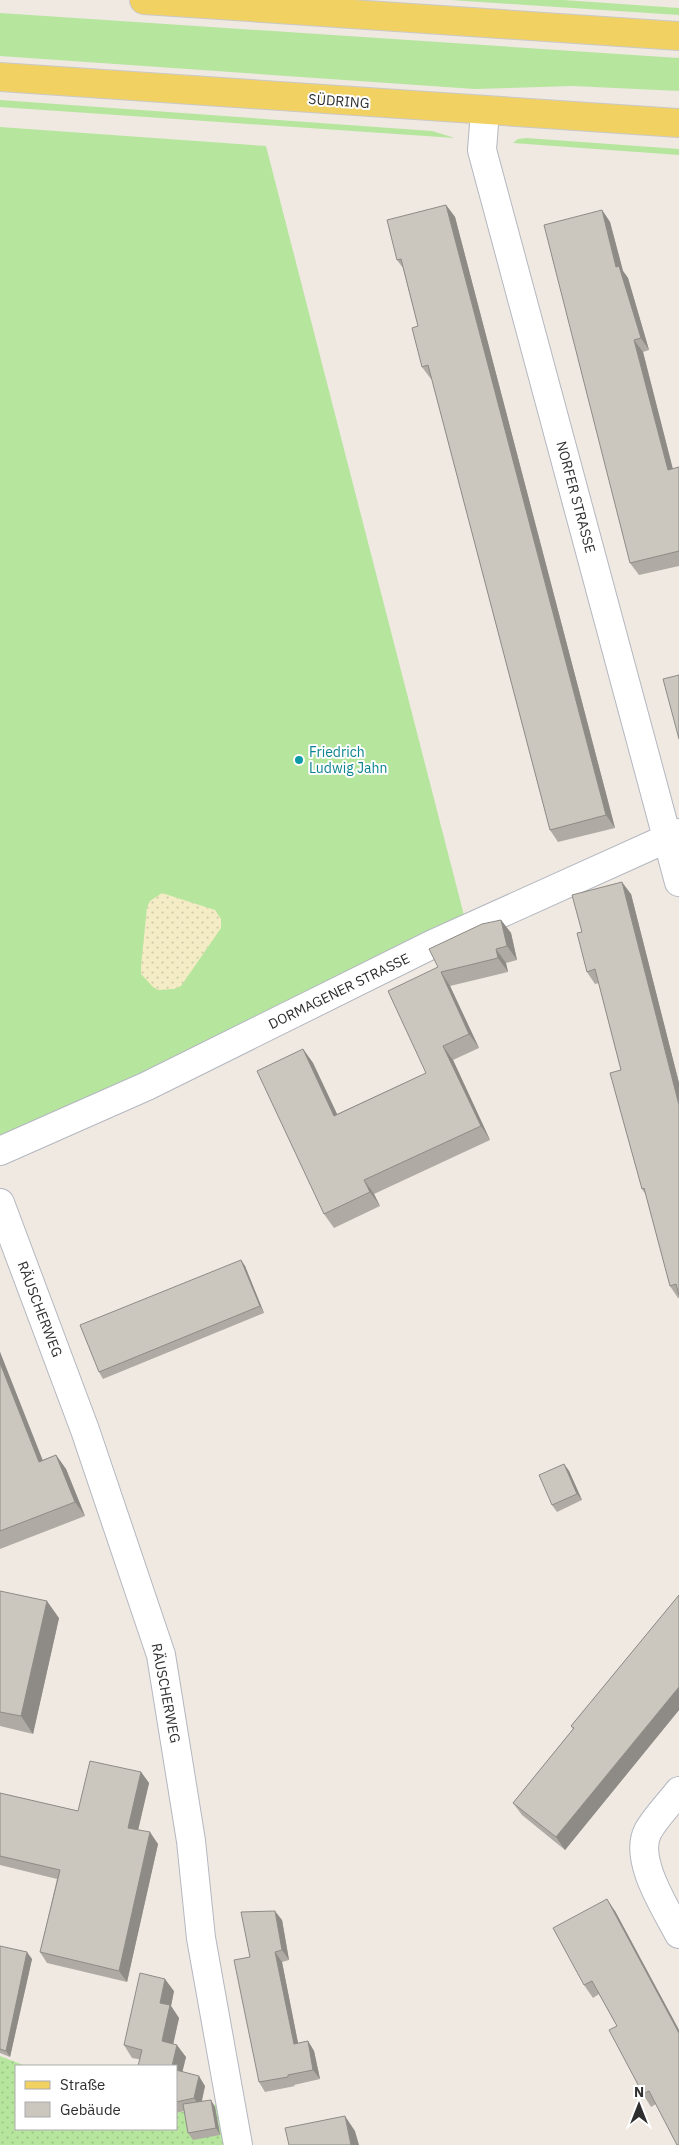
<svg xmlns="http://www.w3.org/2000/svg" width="679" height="2145" font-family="'IBM Plex Sans',sans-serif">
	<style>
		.grass { fill: #b6e59e }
		.sand { fill: url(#sand-dots) }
		.garden { fill: url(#garden-dots) }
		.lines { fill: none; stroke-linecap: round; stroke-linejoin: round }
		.street-casing { stroke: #b4b7c1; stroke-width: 30 }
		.primary-casing { stroke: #c9c9c9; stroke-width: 30 }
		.street { stroke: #fff; stroke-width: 28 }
		.primary { stroke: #f2d163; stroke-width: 28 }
		.wall { fill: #afaba4 }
		.shaded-wall { fill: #8e8b86 }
		.building { fill: #cbc7bf; stroke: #8e8b86 }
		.culture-dot { fill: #0f9aa8; stroke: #fff; stroke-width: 2 }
		.labels { text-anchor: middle; stroke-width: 4; stroke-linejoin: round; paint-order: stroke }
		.street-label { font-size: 14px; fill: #2e2e2e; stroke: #fff }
		.culture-label { font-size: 14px; fill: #0d838f; stroke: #fff; text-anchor: start }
	</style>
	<defs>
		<pattern id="sand-dots" width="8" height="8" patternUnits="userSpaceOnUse" patternTransform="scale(1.25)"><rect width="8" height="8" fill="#f3ecc5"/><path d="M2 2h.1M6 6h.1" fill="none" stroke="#d1cbaa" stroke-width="1.8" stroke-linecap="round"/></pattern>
		<pattern id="garden-dots" width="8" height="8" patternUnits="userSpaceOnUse" patternTransform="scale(1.25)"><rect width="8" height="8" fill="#b6e59e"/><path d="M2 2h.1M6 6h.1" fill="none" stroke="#9dc588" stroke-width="1.8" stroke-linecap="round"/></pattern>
	</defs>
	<rect width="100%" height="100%" fill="#efe9e1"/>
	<path class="grass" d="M451 0H563L679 8V15Z
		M0 13 679 58V91L573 86 475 89 0 56Z
		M0 100 432 131 455 138 0 107Z
		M0 127 266 146 467 927 0 1137Z
		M526 138 679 149V155L513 143 518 139Z"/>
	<path class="sand" d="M162 893 215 910 221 919V928L181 986 174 989 158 990 153 987 141 974V967L147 907 150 901Z"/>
	<path class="garden" d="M0 2056 26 2066H16V2129H176V2113L227 2102 235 2145H0Z"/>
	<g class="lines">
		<defs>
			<path id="street" d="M485 111 482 150 679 882
				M0 1151 147 1086 433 944 679 833
				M0 1203 85 1430 161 1655 191 1841 201 1938 238 2145
				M679 1791C669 1804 656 1817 648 1831 633 1859 666 1909 679 1934"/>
			<path id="primary" d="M144 0 679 36
				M0 77 679 123"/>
		</defs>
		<use href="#street" class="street-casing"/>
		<use href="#primary" class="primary-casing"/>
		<use href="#street" class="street"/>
		<use href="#primary" class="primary"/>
	</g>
	<path class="wall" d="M446 205 455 217 615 828 558 842 550 830 432 379H431L422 367 418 326 403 268 397 260Z
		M602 210 610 222 623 271 628 278 649 350 643 352 673 469 679 467V566L639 575 630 563Z
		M631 894 679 1083V1298H678L670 1286 646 1195 642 1189 621 1070 599 983 595 984 587 972 582 932Z
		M501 920 511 933 517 960 506 963 508 972 450 986 479 1048 453 1060 490 1140 374 1194 380 1206 334 1228 324 1214 303 1049 313 1063 337 1114 426 1073 438 967Z
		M241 1260 245 1266 264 1313 103 1379 99 1372Z
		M0 1352 42 1460 56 1455 66 1469 85 1516 0 1549Z
		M564 1464 569 1471 582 1500 557 1512 552 1505Z
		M0 1591 59 1618 33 1734 0 1726Z
		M679 1595V1710L565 1850 522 1815 513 1803 573 1729 571 1726Z
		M141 1772 149 1783 138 1830 158 1844 127 1982 47 1963 40 1952 57 1879 0 1865V1793L78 1811Z
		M615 1911 679 2030V2145L656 2104 651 2107 643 2094 617 2026 599 1994 593 1998 584 1985Z
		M282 1920 289 1960 282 1962 298 2043 308 2041 314 2051 320 2079 294 2085 295 2086 265 2092 259 2082 250 1957Z
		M0 1946 32 1959 10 2057 0 2053Z
		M174 1991 171 2006 179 2018 173 2044 186 2057 182 2072 205 2086 202 2101 215 2107 220 2135 193 2140 188 2133 184 2111 176 2113V2066L132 2058 124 2045Z"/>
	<path class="shaded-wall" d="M446 205 455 217 615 828 606 815Z
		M602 210 610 222 623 271 628 278 649 350 641 338 616 267Z
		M634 340 643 352 676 482 668 470Z
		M622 882 631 894 679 1083V1105Z
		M501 920 511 933 517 960 507 946Z
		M496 949 506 963 508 972 498 958Z
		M441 972 450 986 479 1048 469 1034Z
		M443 1046 453 1060 490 1140 481 1126Z
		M303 1049 313 1063 344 1129 334 1116Z
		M364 1180 374 1194 380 1206 370 1192Z
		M241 1260 245 1266 264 1313 260 1306Z
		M0 1352 49 1476 39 1462 0 1363Z
		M56 1455 66 1469 85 1516 75 1502Z
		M564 1464 569 1471 582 1500 577 1494Z
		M47 1601 59 1618 33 1734 21 1716Z
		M679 1687V1710L565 1850 556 1837Z
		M141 1772 149 1783 136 1839 128 1828Z
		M150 1832 158 1844 127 1982 119 1971Z
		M607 1899 615 1911 679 2030V2033Z
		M275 1911 282 1920 289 1960 282 1950Z
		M27 1952 32 1959 10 2057 6 2051Z
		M275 1952 282 1962 300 2053 294 2044Z
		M165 1979 174 1991 171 2006 179 2018 171 2054 162 2041 160 2003Z
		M308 2041 314 2051 320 2079 313 2070Z
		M177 2045 186 2057 176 2098V2066H172Z
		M199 2076 205 2086 200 2108 194 2098Z
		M211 2100 215 2107 220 2135 216 2128Z
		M345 2116 355 2131 359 2145H351Z"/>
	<path class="building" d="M446 205 606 815 550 830 428 365 422 367 412 328 418 326 401 259 397 260 387 220Z
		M602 210 616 267 619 266 641 338 634 340 668 470 679 467V551L630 563 544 225Z
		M679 675V739L663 679Z
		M622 882 679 1105V1295L676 1284 670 1286 644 1188 642 1189 610 1073 621 1070 595 969 587 972 577 933 582 932 572 895Z
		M501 920 507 946 496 949 498 958 441 972 469 1034 443 1046 481 1126 364 1180 370 1192 324 1214 257 1071 303 1049 334 1116 426 1073 388 991 438 967 429 949 482 924Z
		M241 1260 260 1306 99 1372 80 1325Z
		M0 1363 39 1462 56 1455 75 1502 0 1531Z
		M564 1464 577 1494 552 1505 539 1475Z
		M0 1591 47 1601 21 1716 0 1712Z
		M679 1595V1687L556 1837 513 1803 574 1728 571 1726Z
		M90 1761 141 1772 128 1828 150 1832 119 1971 40 1952 60 1870 0 1856V1793L78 1811Z
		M607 1899 679 2033V2145H677L649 2091 643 2094 609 2030 617 2026 592 1981 584 1985 553 1928Z
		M275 1911 282 1950 275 1952 294 2044 308 2041 313 2070 288 2075V2077L259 2082 234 1960 250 1957 241 1912Z
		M0 1946 27 1952 6 2051 0 2049Z
		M140 1973 165 1979 160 2003 170 2005 162 2041 177 2045 172 2066H138L142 2050 124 2045Z
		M176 2070 199 2076 194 2098 176 2102Z
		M211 2100 216 2128 188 2133 183 2104Z
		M345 2116 351 2145H289L285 2128Z"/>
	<circle class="culture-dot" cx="299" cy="760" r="5"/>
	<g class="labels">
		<g class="street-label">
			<text transform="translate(339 101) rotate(4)" y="5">SÜDRING</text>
			<text transform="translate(576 497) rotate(75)" y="5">NORFER STRASSE</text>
			<text transform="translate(339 991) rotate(-26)" y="5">DORMAGENER STRASSE</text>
			<text transform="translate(40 1309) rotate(69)" y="5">RÄUSCHERWEG</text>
			<text transform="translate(166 1693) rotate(79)" y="5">RÄUSCHERWEG</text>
		</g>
		<g class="culture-label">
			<text x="309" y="757">Friedrich<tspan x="309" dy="16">Ludwig Jahn</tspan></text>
		</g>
	</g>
	<rect x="15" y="2065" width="162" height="65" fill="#ffffff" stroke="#ababab"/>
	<rect x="25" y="2081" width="25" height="8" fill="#f2d163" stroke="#ababab"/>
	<text x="60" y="2090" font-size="15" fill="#2e2e2e">Straße</text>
	<rect x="25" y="2102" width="25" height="15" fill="#cbc7bf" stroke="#ababab"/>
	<text x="60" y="2115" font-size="15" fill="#2e2e2e">Gebäude</text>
	<g transform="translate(639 2105)" stroke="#ffffff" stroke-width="4" paint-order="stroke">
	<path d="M0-4L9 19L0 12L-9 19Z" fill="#2e2e2e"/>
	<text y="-8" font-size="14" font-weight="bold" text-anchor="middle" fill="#2e2e2e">N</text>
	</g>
</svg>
